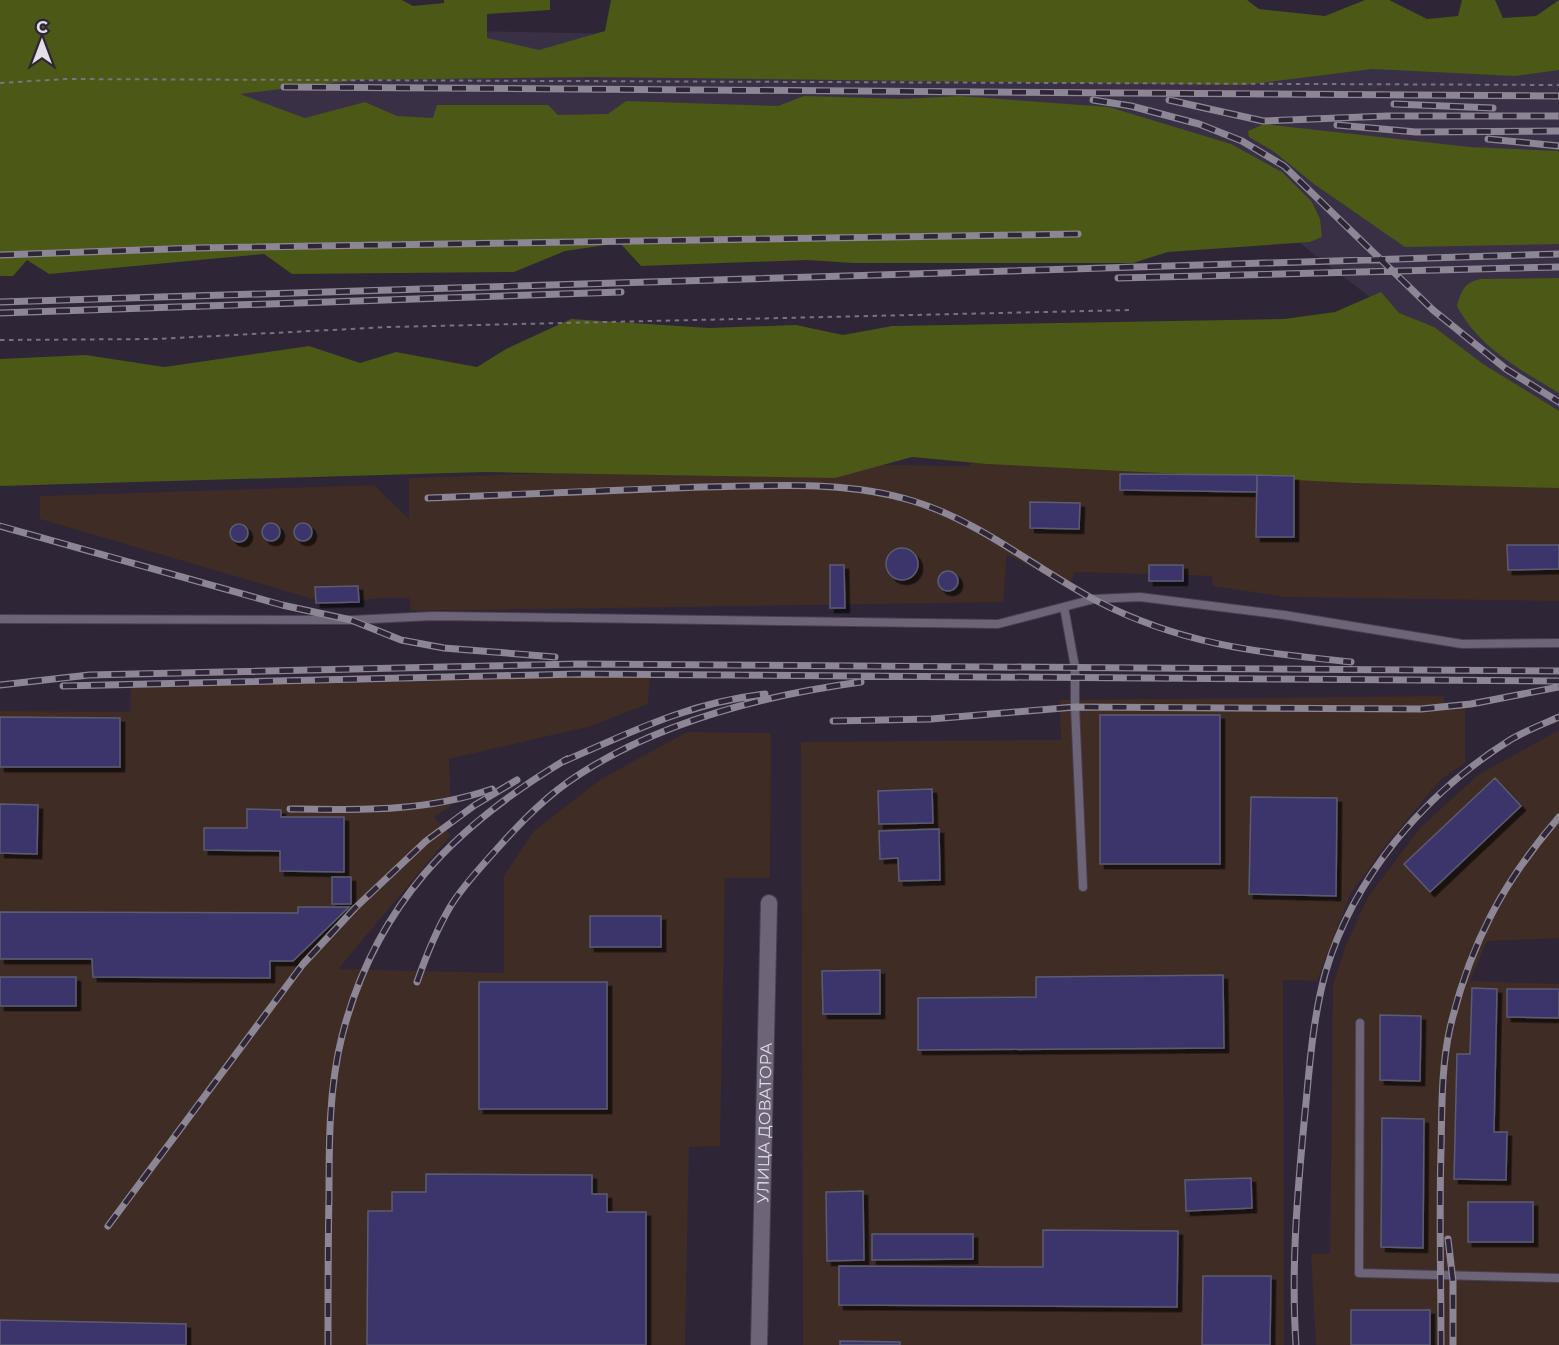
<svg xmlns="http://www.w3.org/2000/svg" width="1559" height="1345" font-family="Montserrat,sans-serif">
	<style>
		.industrial { fill: #3e2c25 }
		.built { fill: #3a3046 }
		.forest { fill: #4b5816 }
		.building { fill: #3a356c; stroke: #5c5c71; stroke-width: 1.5; filter: url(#shadow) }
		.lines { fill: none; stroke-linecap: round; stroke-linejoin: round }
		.lane-casing { stroke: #47404f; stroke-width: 10 }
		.street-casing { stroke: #47404f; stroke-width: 18 }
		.path { stroke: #7a7282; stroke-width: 2; stroke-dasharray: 4.5 4.5; stroke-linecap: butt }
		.lane { stroke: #6d6478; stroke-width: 8 }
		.street { stroke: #6d6478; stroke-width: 16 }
		.rail-casing { stroke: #8d8695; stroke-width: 7 }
		.rail { stroke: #2e2537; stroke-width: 4.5; stroke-dasharray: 14; stroke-linecap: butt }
		.labels { text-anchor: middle; stroke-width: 6; stroke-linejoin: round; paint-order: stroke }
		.street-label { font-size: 16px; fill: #e3deea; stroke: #2e2537 }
	</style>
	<defs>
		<filter id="shadow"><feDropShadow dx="4.5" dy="4.5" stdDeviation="0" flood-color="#0009"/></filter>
	</defs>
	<rect width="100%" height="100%" fill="#2e2537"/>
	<path class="industrial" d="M971 462 1559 482V601L1285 597 1213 586 1212 576 1075 572 1068 588 1007 554 1003 602 411 611 409 598H380L330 604 40 519V496L374 485 409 519V478L814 464 969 466Z
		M650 676 648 704 591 726 449 759 451 806 434 817 451 835 338 969 504 973V876L534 831 601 779 687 732 771 733 770 878H725L720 1146 689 1147 685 1345H0V711L130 712 131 682Z
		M1444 696V710L1465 708V763L1439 781 1383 849 1350 895 1317 981 1283 980 1284 1345H803L801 742 1061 740 1060 700Z
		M1559 730V938L1487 941 1470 981 1559 984V1345H1316L1311 1254H1330L1333 985 1345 947 1368 897 1420 828 1478 775Z"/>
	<path class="built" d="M95 24 1154 44H1559V431L1525 416 1177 149 105 118Z"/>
	<path class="forest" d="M0 0H402L413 6 444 3V0H550V10L487 14V38L539 50 605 31 611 0H1247L1259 9 1325 16 1365 0H1389L1427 19 1458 16 1462 0H1495L1503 18 1536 16 1559 0V70L1515 76 1372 69 1245 85 593 77 357 80 240 94 305 118 365 102 397 116 433 118 437 105H548L558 115 608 114 626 101 778 106 804 96 902 99 960 96 1109 107 1231 144 1282 172 1312 202 1320 219 1322 237 1310 242 1168 252 1133 263H853L807 260 641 266 620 243 565 251 514 272 292 274 264 254 49 274 27 260 13 276H0Z
		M1264 124 1470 147 1559 151V244L1405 247 1314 184 1273 151 1249 137 1248 131Z
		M1559 278V393C1521 370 1478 347 1457 306 1461 291 1464 283 1480 279Z
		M1381 292 1399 313 1434 327 1483 364 1559 411V488L1354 483 987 464 912 457 835 478 485 472 0 486V359L86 355 164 367 309 346 360 363 396 352 477 367 506 349 571 319 709 328 796 325 843 335 892 326 1284 319 1335 312Z"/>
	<path class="building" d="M1120 474 1257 475V492L1120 490Z
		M1257 475 1294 476V537H1256Z
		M1030 502 1080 503 1079 529 1030 528Z
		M294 532a9 9 0 1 1 18 0a9 9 0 1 1-18 0Z
		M262 532a9 9 0 1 1 18 0a9 9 0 1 1-18 0Z
		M230 533a9 9 0 1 1 18 0a9 9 0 1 1-18 0Z
		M1507 545H1559V569L1508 570Z
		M886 564a16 16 0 1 1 32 0a16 16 0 1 1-32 0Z
		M830 565H844L845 608H830Z
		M1149 565H1183V581H1149Z
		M938 581a10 10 0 1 1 20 0a10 10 0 1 1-20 0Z
		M358 586 359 602 316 603 315 587Z
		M1100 715H1220V864H1100Z
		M0 717 120 718V767H0Z
		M1495 778 1521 806 1430 892 1404 864Z
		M932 789 933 823 879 824 878 791Z
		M1251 797 1337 798 1336 896 1249 894Z
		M0 804 38 805 37 854 0 853Z
		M247 809 281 810V817H344V872L280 871V851L204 850V828H247Z
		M939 829 940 880 899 881 898 858 880 859 879 831Z
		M332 877H351V904H332Z
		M298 907H349L293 961H270V978L93 977 92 959H0V912L298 913Z
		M590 916H661V947H590Z
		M880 970V1014H823L822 971Z
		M1223 975 1224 1048 918 1050V998L1036 997V977Z
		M0 977H76V1006H0Z
		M479 982H607V1109H479Z
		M1472 988 1497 989 1494 1132H1507L1506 1180 1454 1179 1457 1054H1470Z
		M1507 989H1559V1018L1507 1017Z
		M1380 1015 1421 1016 1420 1081 1380 1080Z
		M1382 1118 1424 1119 1423 1248 1381 1247Z
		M426 1174 592 1175V1194H607V1212H646V1345H367L368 1211H392V1192H426Z
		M1251 1178 1252 1208 1186 1211 1185 1180Z
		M863 1191 864 1260 827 1261 826 1192Z
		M1468 1202H1533V1242H1468Z
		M1043 1230 1178 1231 1177 1307 839 1305V1266L1043 1267Z
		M872 1234H973V1259L872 1260Z
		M1203 1276H1271L1270 1345H1202Z
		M1351 1310H1430V1345H1351Z
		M0 1320 186 1324V1345H0Z
		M840 1341 900 1342V1345H840Z"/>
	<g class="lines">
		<defs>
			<path id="lane" d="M1064 607 1075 667V707L1083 887
				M0 619 351 620 433 616 998 624 1094 599 1140 597 1284 615 1462 644 1559 643
				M1360 1023 1359 1273 1559 1278"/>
			<g id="street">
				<path id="s1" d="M759 1345 769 903"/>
			</g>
		</defs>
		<use href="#lane" class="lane-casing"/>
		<use href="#street" class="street-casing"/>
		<path class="path" d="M0 83 66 79 1559 85
			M0 340 156 339 389 327 1131 310"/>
		<use href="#lane" class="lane"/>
		<use href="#street" class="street"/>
		<defs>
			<path id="rail" d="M284 87 1559 96
				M1093 100 1131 106 1199 124 1242 141 1284 166 1433 310 1506 369 1559 402
				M1169 100 1263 121 1387 116H1559
				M1394 104 1493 108
				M1337 125 1416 132 1559 131
				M1488 139 1559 146
				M0 255 197 248 1078 234
				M1118 278 1559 267
				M0 302 1559 254
				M0 313 621 292
				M428 498C519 494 611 490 703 487 772 486 846 480 913 501 979 521 1035 568 1095 600 1182 645 1256 652 1351 662
				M0 526 282 605 351 620 401 640 444 648 555 657
				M0 685 89 675 579 664 1559 671
				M63 686 579 674 1559 681
				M833 721 931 719 1075 707 1421 709 1471 704 1559 687
				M562 762C634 731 685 704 765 694
				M290 809C359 810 426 812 492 789
				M417 982C426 956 436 931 450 907 462 887 480 868 496 850 521 822 548 794 580 774 662 721 766 695 861 682
				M108 1226 303 964 355 908 426 841 475 805 517 780
				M1448 1239 1453 1281V1345
				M328 1345C328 1295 328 1245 329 1195 329 1143 329 1087 342 1036 375 906 454 826 567 759
				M1296 1345C1291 1270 1297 1197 1304 1123 1309 1074 1312 1022 1325 974 1353 877 1424 794 1510 740 1525 731 1543 724 1559 717
				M1441 1345C1441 1280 1439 1215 1441 1150 1442 1109 1441 1068 1450 1028 1470 944 1503 882 1559 817"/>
		</defs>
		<use href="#rail" class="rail-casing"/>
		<use href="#rail" class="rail"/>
	</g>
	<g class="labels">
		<g class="street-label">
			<text dy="6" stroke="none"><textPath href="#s1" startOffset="222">УЛИЦА ДОВАТОРА</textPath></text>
		</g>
	</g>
	<g transform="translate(42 42)" stroke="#2e2537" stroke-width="4.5" paint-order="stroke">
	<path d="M0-4.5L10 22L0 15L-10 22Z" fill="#e3deea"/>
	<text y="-9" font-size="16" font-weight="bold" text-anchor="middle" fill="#e3deea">С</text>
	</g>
</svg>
